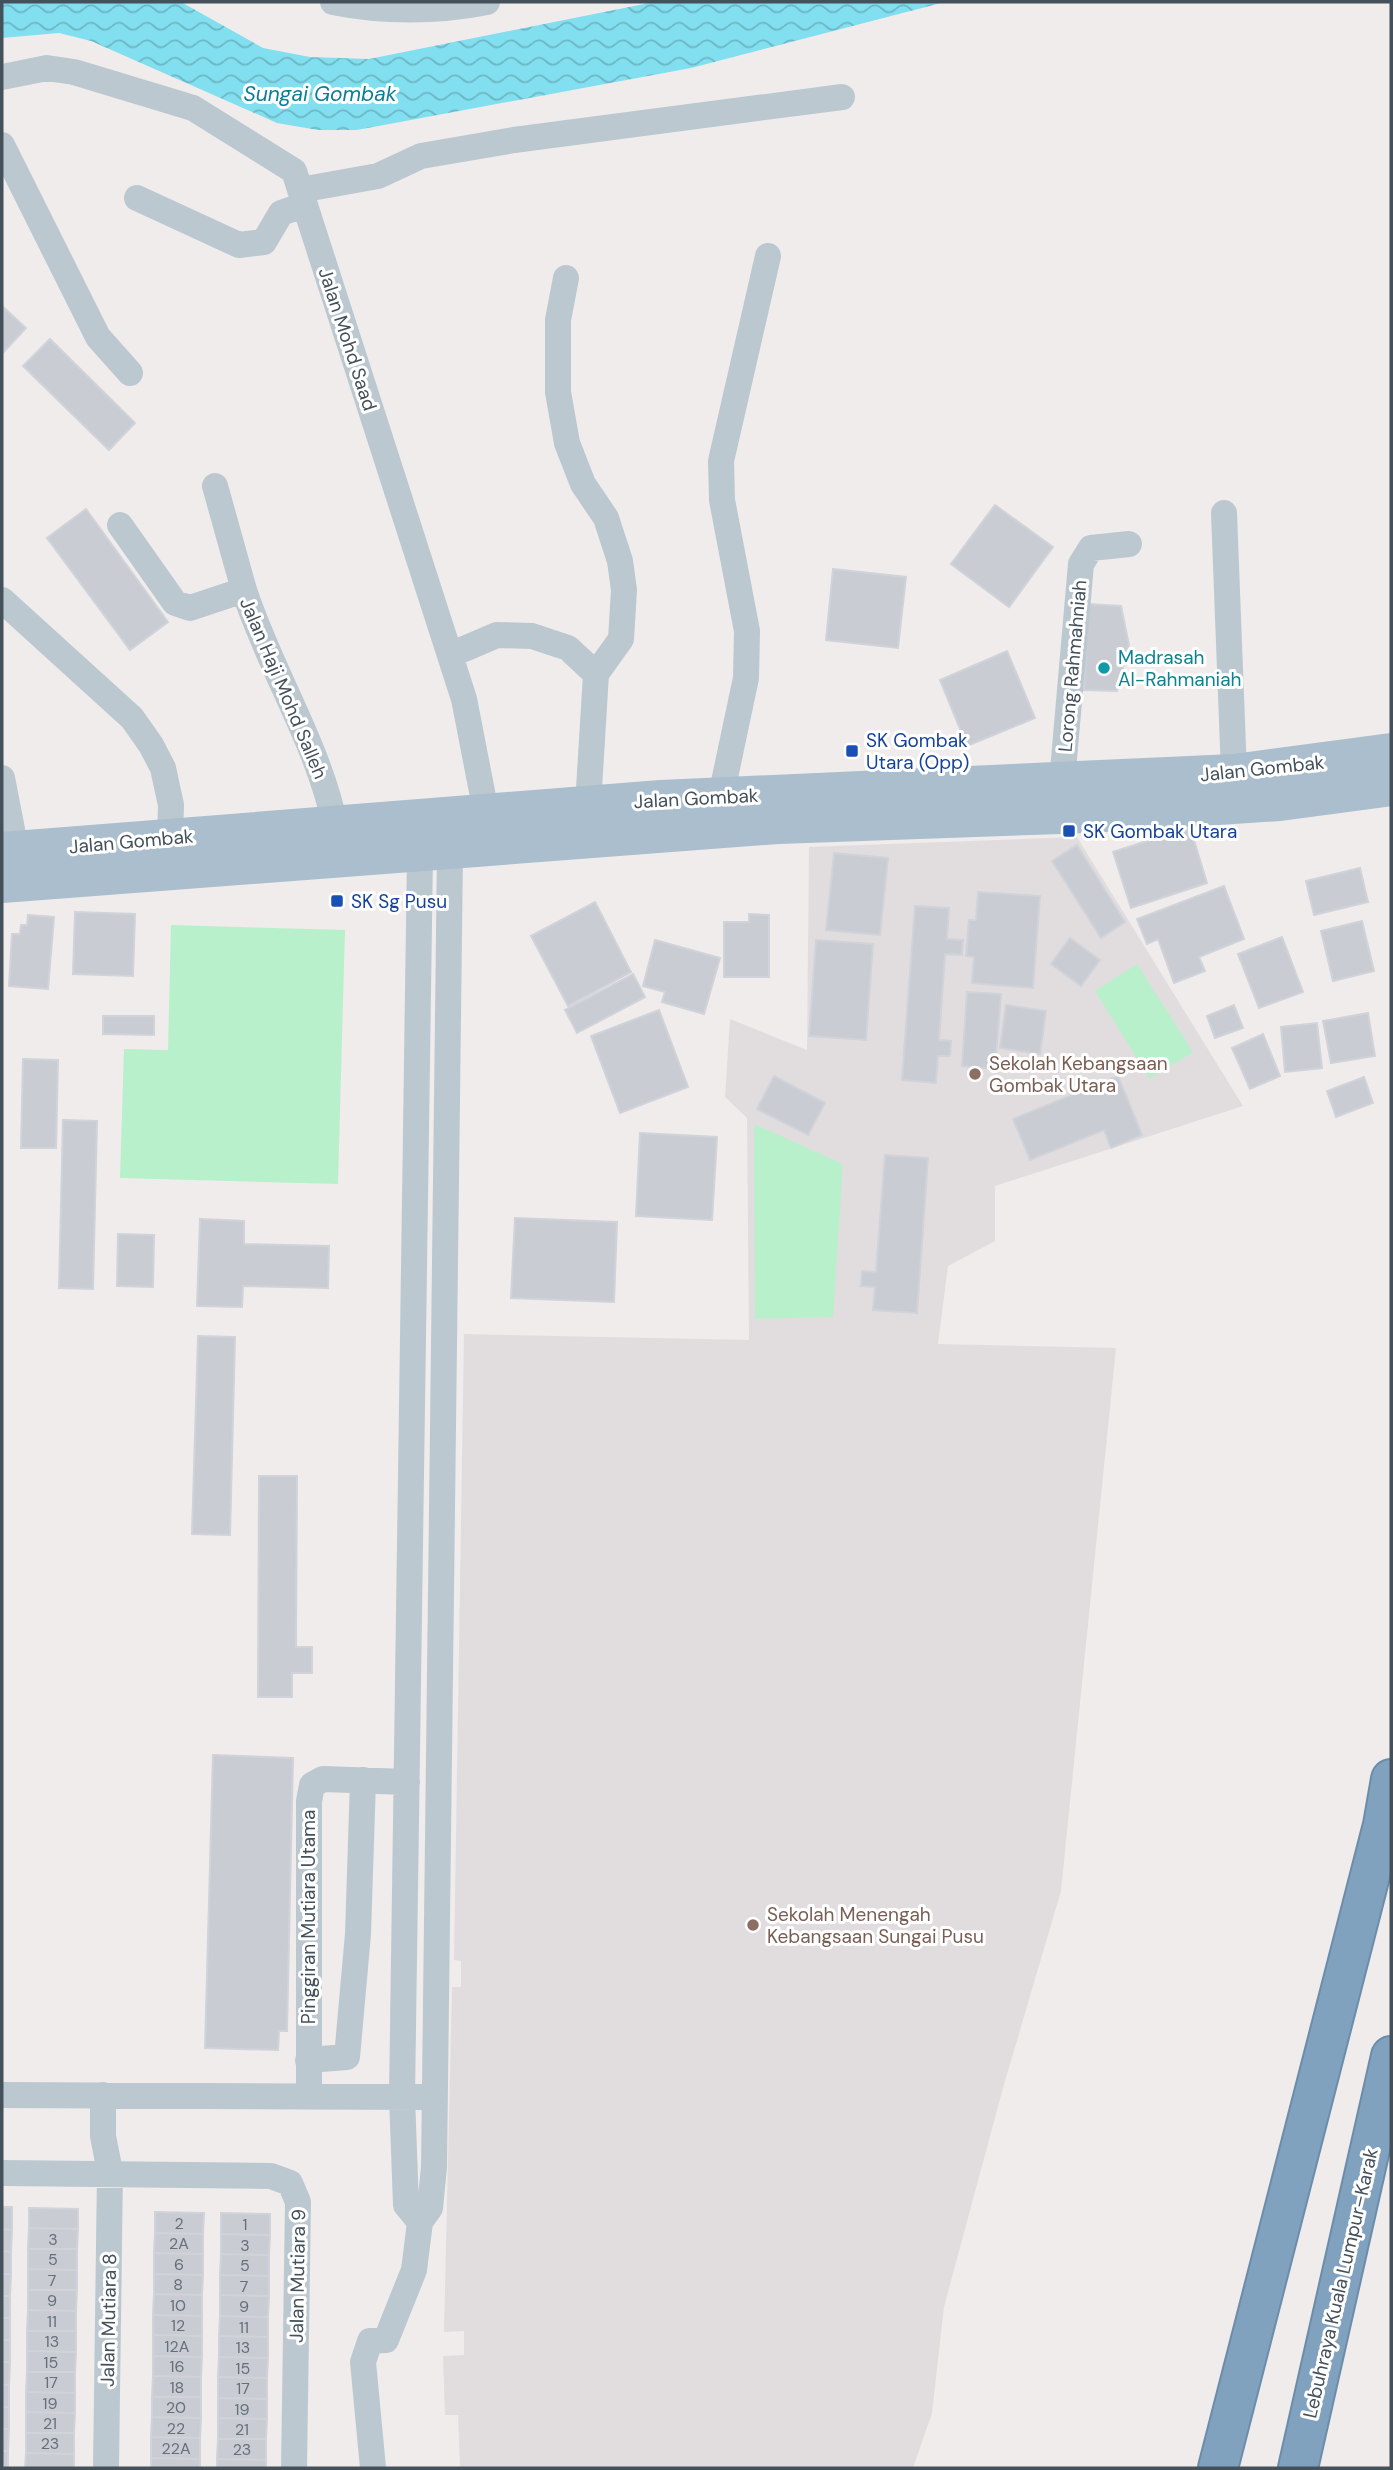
<svg xmlns="http://www.w3.org/2000/svg" width="1393" height="2470" font-family="'DM Sans',sans-serif">
	<style>
		.education { fill: #e1ddde }
		.park { fill: #b7f0ca }
		.water { fill: url(#water-waves) }
		.building { fill: #c9ccd2; stroke: #d0d3d9; stroke-width: 2 }
		.lines { fill: none; stroke-linecap: round; stroke-linejoin: round }
		.highway-casing { stroke: #6c8daa; stroke-width: 42 }
		.street { stroke: #bcc8d0; stroke-width: 26 }
		.primary { stroke: #aabecd; stroke-width: 38 }
		.highway { stroke: #81a2bf; stroke-width: 38 }
		.culture-dot { fill: #0f9aa8; stroke: #fff; stroke-width: 2.5 }
		.transit-dot { fill: #1a4fb4; stroke: #fff; stroke-width: 2.5 }
		.education-dot { fill: #8d6e63; stroke: #fff; stroke-width: 2.5 }
		.labels { text-anchor: middle; stroke-width: 6; stroke-linejoin: round; paint-order: stroke }
		.number-label { font-size: 16px; fill: #657079 }
		.street-label { font-size: 19px; fill: #44515b; stroke: #fff }
		.culture-label { font-size: 19px; fill: #0d838f; stroke: #fff; text-anchor: start }
		.transit-label { font-size: 19px; fill: #164399; stroke: #fff; text-anchor: start }
		.education-label { font-size: 19px; fill: #785e54; stroke: #fff; text-anchor: start }
		.water-label { font-size: 21px; font-style: italic; fill: #077f96; stroke: #fff }
	</style>
	<defs>
		<pattern id="water-waves" width="16" height="10" patternUnits="userSpaceOnUse" patternTransform="scale(1.75)"><rect width="16" height="10" fill="#82dff0"/><path d="M0 5q4-4 8 0t8 0" fill="none" stroke="#6cb7c5"/></pattern>
	</defs>
	<rect width="100%" height="100%" fill="#f0ecec"/>
	<path class="education" d="M1077 837 1243 1106 995 1186V1241L948 1266 938 1344 1116 1348 1061 1891 1003 2088 944 2307 932 2413 913 2468H460L458 2415H445L443 2356 464 2355V2331L444 2332 452 1987H461V1961L454 1960 464 1334 749 1340 747 1118 725 1097 730 1019 807 1050 809 847Z"/>
	<path class="park" d="M171 925 345 930 338 1184 120 1178 124 1049 168 1050Z
		M1137 964 1193 1052 1150 1079 1095 991Z
		M754 1124 843 1164 833 1317 755 1319Z"/>
	<path class="water" d="M2 2H181L263 48 310 57 369 59 654 2H945L691 68 357 130H318L277 123 91 41 59 33 2 38Z"/>
	<path class="building" d="M2 306 26 328 2 354Z
		M50 339 135 423 109 450 23 366Z
		M995 505 1053 547 1009 607 951 564Z
		M86 509 168 622 130 650 47 538Z
		M833 569 906 577 898 648 826 640Z
		M1088 604 1121 606 1129 645 1117 691 1084 690Z
		M1007 651 1035 718 967 746 940 680Z
		M1190 827 1207 883 1131 908 1113 852Z
		M1077 845 1125 922 1101 938 1052 861Z
		M834 853 888 858 880 935 826 930Z
		M1360 868 1368 902 1314 915 1306 881Z
		M1224 886 1244 939 1199 957 1205 971 1174 983 1158 939 1147 944 1137 919Z
		M978 892 1040 896 1033 988 972 983 974 957 966 956 969 920H976Z
		M595 902 631 972 568 1006 531 936Z
		M915 906 949 908 947 939 963 940 962 955 945 954 939 1040 951 1041 950 1056H938L936 1083 902 1080Z
		M75 912 135 914 133 976 73 974Z
		M749 914 769 915V977H724V922H749Z
		M28 915 54 917 48 989 9 986 12 934H20L21 925H27Z
		M1362 921 1374 971 1333 981 1321 931Z
		M1282 937 1303 992 1259 1008 1238 954Z
		M1070 938 1100 960 1081 986 1051 964Z
		M655 940 720 958 704 1014 662 1002 665 992 643 986Z
		M816 940 873 944 866 1040 809 1036Z
		M633 974 645 997 577 1033 565 1010Z
		M967 992 1001 994 995 1069 962 1066Z
		M1006 1005 1046 1011 1040 1054 1000 1048Z
		M1234 1005 1243 1028 1215 1038 1207 1016Z
		M659 1010 688 1087 620 1113 591 1036Z
		M1368 1013 1375 1056 1331 1063 1323 1021Z
		M103 1016H154V1035L103 1034Z
		M1317 1023 1322 1068 1285 1072 1281 1027Z
		M1263 1034 1280 1076 1250 1089 1232 1048Z
		M23 1059 58 1060 56 1148H21Z
		M774 1076 825 1103 808 1135 757 1109Z
		M1118 1076 1142 1135 1111 1148 1104 1130 1030 1160 1013 1119Z
		M1364 1077 1373 1103 1336 1117 1327 1091Z
		M63 1120 97 1121 93 1289 59 1288Z
		M640 1133 717 1137 712 1220 636 1216Z
		M885 1155 928 1158 917 1313 873 1310 875 1287 861 1286 862 1271 876 1272Z
		M515 1218 617 1222 614 1302 511 1298Z
		M200 1219 244 1221V1244L329 1246 328 1288 243 1286 242 1307 197 1306Z
		M118 1234 154 1235 153 1287 117 1286Z
		M198 1336 235 1337 230 1535 192 1534Z
		M259 1476H297L296 1647H312V1673H292V1697H258Z
		M213 1755 293 1758 287 2031H279L278 2050 205 2048Z
		M2 2207H12V2230L2 2229Z
		M29 2208 78 2209V2229L29 2228Z
		M155 2212 204 2213 203 2234 155 2233Z
		M221 2213 270 2214V2235L221 2234Z
		M29 2228 78 2229 77 2249H28Z
		M2 2229 12 2230 11 2252 2 2251Z
		M155 2233 203 2234V2254L154 2253Z
		M221 2234 270 2235 269 2255 221 2254Z
		M28 2249H77V2270L28 2269Z
		M2 2251 11 2252V2274H2Z
		M154 2253 203 2254V2275L154 2274Z
		M221 2254 269 2255V2276L220 2275Z
		M28 2269 77 2270V2290H28Z
		M2 2274H11L10 2296H2Z
		M154 2274 203 2275 202 2295 154 2294Z
		M220 2275 269 2276V2296L220 2295Z
		M28 2290H77L76 2311 28 2310Z
		M154 2294 202 2295V2316L153 2315Z
		M220 2295 269 2296 268 2317 220 2316Z
		M2 2296H10V2318H2Z
		M28 2310 76 2311V2331H27Z
		M153 2315 202 2316V2336L153 2335Z
		M220 2316 268 2317V2337L219 2336Z
		M2 2318H10V2340H2Z
		M27 2331H76V2352L27 2351Z
		M153 2335 202 2336V2357L153 2356Z
		M219 2336 268 2337V2358L219 2357Z
		M2 2340H10V2362H2Z
		M27 2351 76 2352 75 2372H27Z
		M153 2356 202 2357 201 2377 153 2376Z
		M219 2357 268 2358 267 2378 218 2377Z
		M2 2362H10L9 2385H2Z
		M27 2372H75V2393L26 2392Z
		M153 2376 201 2377V2397H152Z
		M218 2377 267 2378V2399L218 2398Z
		M2 2385H9V2407H2Z
		M26 2392 75 2393V2413L26 2412Z
		M152 2397H201V2418L152 2417Z
		M218 2398 267 2399V2419L218 2418Z
		M2 2407H9V2429H2Z
		M26 2412 75 2413 74 2433H26Z
		M152 2417 201 2418 200 2438 151 2437Z
		M218 2418 267 2419 266 2439H218Z
		M2 2429H9L8 2451H2Z
		M26 2433H74V2454L26 2453Z
		M151 2437 200 2438V2459L151 2458Z
		M218 2439H266V2460L217 2459Z
		M2 2451H8V2468H2Z
		M26 2453 74 2454V2468H25Z
		M151 2458 200 2459V2468H151Z
		M217 2459 266 2460V2468H217Z"/>
	<g class="lines">
		<defs>
			<path id="highway" d="M1218 2468 1383 1825 1391 1779
				M1298 2468 1391 2056"/>
		</defs>
		<use href="#highway" class="highway-casing"/>
		<path class="street" d="M333 2C382 12 437 12 487 2
			M2 77 47 68 74 72 193 108 294 171 464 699 486 812
			M2 145 98 337 130 373
			M300 190 378 176 421 156 514 140 842 97
			M137 198 239 245 264 242 281 213 304 205
			M566 278 558 320V392L567 443 583 484 606 518 620 561 624 590 621 639 596 674 588 805
			M215 486 244 590
			M1224 513 1234 773
			M120 525 175 603 190 608 244 590C270 670 318 743 335 825
			M2 600 132 718 151 745 163 768 171 805 170 838
			M450 655 497 635 532 636 568 648 596 674
			M2 778 16 850
			M1062 782 1081 564 1091 548 1129 544
			M721 796 746 678 747 631 722 500 721 461 768 256
			M420 854 402 2097 406 2205 420 2222
			M308 2060 347 2057 358 1934 363 1780
			M2 2095 420 2097
			M103 2095V2136L110 2172 106 2468
			M309 2096V1801L312 1785 323 1779 407 1782
			M2 2173 271 2176 290 2183 298 2202 294 2468
			M373 2468 363 2362 370 2341 386 2340 414 2270 420 2222 430 2208 434 2167 450 852"/>
		<path class="primary" d="M2 851 661 799 1234 773 1391 752
			M2 884 778 825 1089 814 1218 806 1280 802 1391 787"/>
		<use href="#highway" class="highway"/>
	</g>
	<circle class="culture-dot" cx="1104" cy="668" r="7"/>
	<g class="transit-dot">
		<rect x="845" y="744" width="14" height="14" rx="3.5"/>
		<rect x="1062" y="824" width="14" height="14" rx="3.5"/>
		<rect x="330" y="894" width="14" height="14" rx="3.5"/>
	</g>
	<g class="education-dot">
		<circle cx="975" cy="1074" r="7"/>
		<circle cx="753" cy="1925" r="7"/>
	</g>
	<g class="labels">
		<g class="number-label">
			<text x="179" y="2229">2</text>
			<text x="245" y="2230">1</text>
			<text x="53" y="2245">3</text>
			<text x="179" y="2249">2A</text>
			<text x="245" y="2251">3</text>
			<text x="53" y="2265">5</text>
			<text x="179" y="2270">6</text>
			<text x="245" y="2271">5</text>
			<text x="52" y="2286">7</text>
			<text x="178" y="2290">8</text>
			<text x="244" y="2292">7</text>
			<text x="52" y="2306">9</text>
			<text x="178" y="2311">10</text>
			<text x="244" y="2312">9</text>
			<text x="52" y="2327">11</text>
			<text x="178" y="2331">12</text>
			<text x="244" y="2333">11</text>
			<text x="52" y="2347">13</text>
			<text x="177" y="2352">12A</text>
			<text x="243" y="2353">13</text>
			<text x="51" y="2368">15</text>
			<text x="177" y="2372">16</text>
			<text x="243" y="2374">15</text>
			<text x="51" y="2388">17</text>
			<text x="177" y="2393">18</text>
			<text x="243" y="2394">17</text>
			<text x="50" y="2409">19</text>
			<text x="176" y="2413">20</text>
			<text x="242" y="2415">19</text>
			<text x="50" y="2429">21</text>
			<text x="176" y="2434">22</text>
			<text x="242" y="2435">21</text>
			<text x="50" y="2449">23</text>
			<text x="176" y="2454">22A</text>
			<text x="242" y="2455">23</text>
		</g>
		<g class="street-label">
			<text transform="translate(348 339) rotate(72)" y="7">Jalan Mohd Saad</text>
			<text transform="translate(1072 666) rotate(-85)" y="7">Lorong Rahmahniah</text>
			<text transform="translate(284 688) rotate(67)" y="7">Jalan Haji Mohd Salleh</text>
			<text transform="translate(1262 768) rotate(-6)" y="7">Jalan Gombak</text>
			<text transform="translate(696 798) rotate(-3)" y="7">Jalan Gombak</text>
			<text transform="translate(131 841) rotate(-5)" y="7">Jalan Gombak</text>
			<text transform="translate(308 1917) rotate(-90)" y="7">Pinggiran Mutiara Utama</text>
			<text transform="translate(297 2276) rotate(-89)" y="7">Jalan Mutiara 9</text>
			<text transform="translate(1340 2283) rotate(-77)" y="7">Lebuhraya Kuala Lumpur–Karak</text>
			<text transform="translate(108 2320) rotate(-89)" y="7">Jalan Mutiara 8</text>
		</g>
		<g class="culture-label">
			<text x="1118" y="664">Madrasah<tspan x="1118" dy="22">Al-Rahmaniah</tspan></text>
		</g>
		<g class="transit-label">
			<text x="866" y="747">SK Gombak<tspan x="866" dy="22">Utara (Opp)</tspan></text>
			<text x="1083" y="838">SK Gombak Utara</text>
			<text x="351" y="908">SK Sg Pusu</text>
		</g>
		<g class="education-label">
			<text x="989" y="1070">Sekolah Kebangsaan<tspan x="989" dy="22">Gombak Utara</tspan></text>
			<text x="767" y="1921">Sekolah Menengah<tspan x="767" dy="22">Kebangsaan Sungai Pusu</tspan></text>
		</g>
		<g class="water-label">
			<text x="320" y="101">Sungai Gombak</text>
		</g>
	</g>
	<rect width="1393" height="2470" fill="none" stroke="#44515b" stroke-width="7"/>
</svg>
